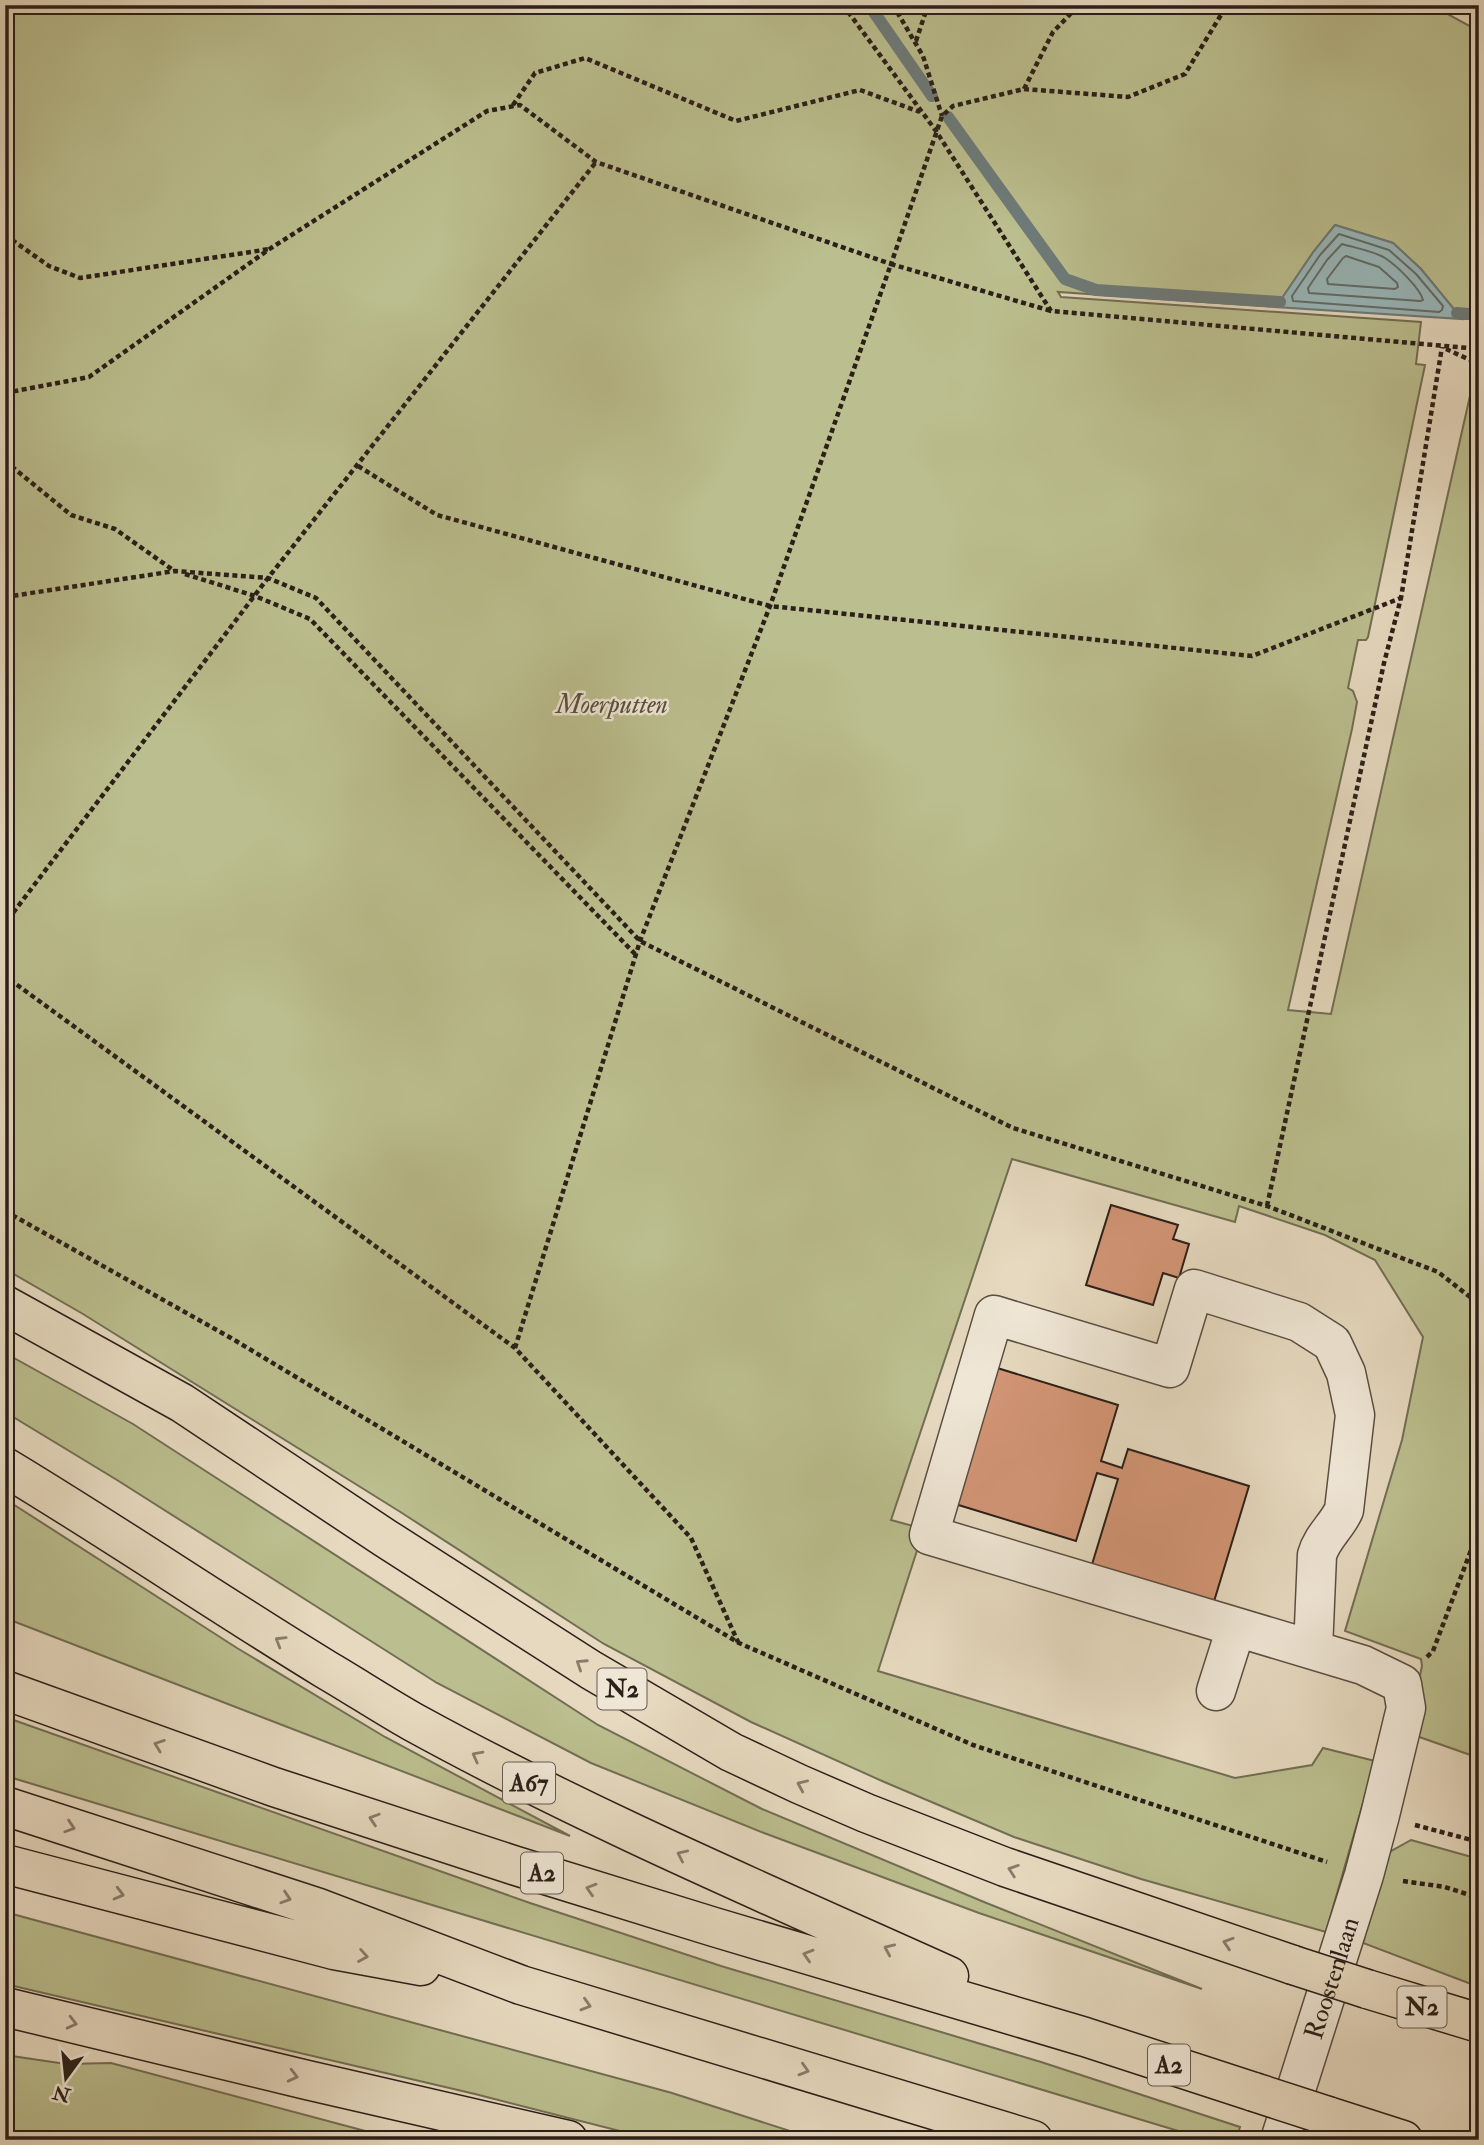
<svg xmlns="http://www.w3.org/2000/svg" width="1484" height="2145" font-family="'IM FELL Double Pica',serif">
	<style>
		.green { fill: #bbbe8e; stroke: #726e54; stroke-width: 2 }
		.water { fill: #99b8bb; stroke: #6d7b7a; stroke-width: 2 }
		.lines { fill: none; stroke-linecap: round; stroke-linejoin: round }
		.shore { stroke: #626c6a; stroke-width: 2 }
		.stream { stroke: #6d7b7a; stroke-width: 12 }
		.building { fill: #d29575; stroke: #2a1f19; stroke-width: 2 }
		.minor-casing { stroke: #594e42; stroke-width: 41 }
		.highway-casing { stroke: #2a1f19; stroke-width: 41 }
		.path { stroke: #2a1f19; stroke-width: 4.5; stroke-dasharray: 5 3.5; stroke-linecap: butt }
		.minor { stroke: #efe6d5; stroke-width: 38 }
		.highway { stroke: #e6d9bf; stroke-width: 38 }
		.highway-bridge-casing { stroke: #2a1f19; stroke-width: 41; stroke-linecap: butt }
		.highway-bridge { stroke: #e6d9bf; stroke-width: 38 }
		.oneway { stroke: #887c6c }
		.labels { text-anchor: middle; stroke-width: 5; stroke-linejoin: round; paint-order: stroke }
		.shield { fill: #efe6d5; stroke: #655b51; stroke-width: 2 }
		.shield-label { font-size: 24px; font-weight: bold; fill: #2a1f19 }
		.park-label { font-size: 26px; font-style: italic; fill: #564f3c; stroke: #efe6d5 }
		.street-label { font-size: 26px; fill: #2a1f19; stroke: #efe6d5 }
	</style>
	<rect width="100%" height="100%" fill="#e6d9bf"/>
	<filter id="stains"><feTurbulence type="fractalNoise" baseFrequency=".00286" numOctaves="4"/><feColorMatrix values="0 0 0 0 .2 0 0 0 0 .09 0 0 0 0 .02 0 0 0 .5 -.17"/></filter>
	<radialGradient id="worn" r=".72"><stop offset=".6" stop-color="#630" stop-opacity="0"/><stop offset="1" stop-color="#630" stop-opacity=".3"/></radialGradient>
	<path class="green" d="M5 5H1431L1479 31V319H1462L1421 269 1393 243 1335 225 1314 251 1276 307 1058 292 1061 297 1421 322 1416 364 1425 365 1368 637 1366 640H1358L1348 688 1353 691 1357 702 1352 729 1288 1010 1331 1014 1474 378 1479 375V1758L1408 1733 1422 1666 1421 1659 1345 1631 1402 1440 1423 1337 1375 1260 1325 1235 1239 1206 1235 1222 1012 1159 891 1520 924 1529 878 1671 1235 1778 1312 1765 1323 1748 1375 1761 1326 1932 1141 1879 1014 1837 882 1781 751 1722 604 1644 402 1513 83 1314 5 1269Z
		M5 1353 133 1424 598 1725 762 1809 984 1902 1202 1989 979 1913 764 1833 591 1763 437 1683 117 1480 5 1412Z
		M5 1499 237 1648 385 1737 570 1836 5 1618Z
		M5 1717 530 1903 721 1966 1041 2062 1240 2127 1236 2140H1208L16 1779 5 1775Z
		M1411 1840 1479 1859V1987L1363 1943 1386 1854Z
		M5 1912 672 2093 818 2140H655L475 2094 5 1984Z
		M5 2055 66 2064 111 2063 399 2140H5Z"/>
	<path class="water" d="M1335 225 1393 243 1421 269 1462 319 1276 307 1314 251Z"/>
	<g class="lines">
		<path class="shore" d="M1339 234 1389 250 1416 274 1443 306 1442 310 1439 312 1293 301 1292 296 1320 255Z
			M1342 244C1355 248 1374 251 1385 258 1396 265 1420 288 1423 300L1420 301 1309 293 1308 288 1327 260Z
			M1346 256 1379 267 1397 283 1398 287 1395 289 1328 284 1327 279 1343 258Z"/>
		<path class="stream" d="M869 5 932 96
			M948 117 1065 279 1096 290 1280 302
			M1457 313 1479 315"/>
	</g>
	<path class="building" d="M1111 1205 1178 1225 1173 1239 1189 1244 1179 1278 1163 1273 1153 1305 1086 1285Z
		M994 1367 1118 1405 1101 1461 1122 1468 1128 1449 1249 1486 1212 1608 1090 1571 1118 1479 1097 1473 1076 1541 952 1503Z"/>
	<g class="lines">
		<defs>
			<g id="minor">
				<path d="M1216 1691 1236 1628"/>
				<path id="s1" d="M1280 2140 1364 1875 1380 1815 1406 1708 1402 1684 1363 1665 929 1535 994 1315 1170 1368 1194 1289 1299 1322 1332 1343 1346 1373 1355 1415 1344 1510C1337 1526 1322 1537 1317 1555L1313 1650"/>
			</g>
			<path id="highway" d="M5 1305 182 1403 385 1538 591 1670 731 1752 799 1784 866 1813 1005 1867 1293 1965
				M5 1467C113 1532 217 1603 325 1669 354 1686 383 1705 413 1722 586 1817 769 1895 949 1976
				M5 1690 274 1787 513 1865 714 1927 1085 2037 1254 2092
				M5 1806 316 1907 521 1985 1033 2140
				M5 1864 334 1950 421 1966
				M1367 1989 1479 2023
				M5 2007 307 2080 568 2140
				M1328 2116 1403 2140"/>
		</defs>
		<use href="#minor" class="minor-casing"/>
		<use href="#highway" class="highway-casing"/>
		<path class="path" d="M843 5 936 131 1051 311 1479 349
			M893 5 923 56 942 116
			M916 41 928 5
			M1024 89 1128 97 1185 74 1227 5
			M513 105 535 73 585 58 736 121 860 90 920 112
			M5 235 49 266 80 278 270 249
			M1446 349 1479 364
			M5 386 8 462
			M5 393 89 377 271 248 487 111 520 105 596 162 891 264 942 116 953 106 1024 89 1053 32 1079 5
			M5 461 71 515 115 529 173 570
			M358 466 437 515 770 606 1252 656 1401 598
			M185 574 255 596 310 619 635 954
			M5 597 175 571 268 578 316 598 640 941 1013 1128 1267 1206 1438 1272 1479 1304
			M5 927 6 922 268 578 596 162
			M5 973 9 979 515 1348 691 1538 738 1642
			M1267 1206 1384 663 1401 598 1442 347
			M5 1211 231 1338 739 1643 973 1745 1327 1862
			M515 1348 640 941 770 606 891 264 1051 311
			M1427 1657 1433 1651 1479 1529
			M1415 1825 1479 1842
			M1403 1881 1445 1887 1479 1898"/>
		<use href="#minor" class="minor"/>
		<use href="#highway" class="highway"/>
		<defs>
			<path id="highway-bridge" d="M1293 1965 1367 1989
				M1254 2092 1328 2116"/>
		</defs>
		<use href="#highway-bridge" class="highway-bridge-casing"/>
		<use href="#highway-bridge" class="highway-bridge"/>
	</g>
	<defs><path id="oneway-chevron" d="M-2-3.5L2.5 0L-2 3.5" fill="none" stroke-width="1.6" stroke-linecap="round" stroke-linejoin="round" transform="scale(1.75)"/></defs>
	<g class="oneway">
		<use href="#oneway-chevron" transform="translate(280 1641) rotate(-149)"/>
		<use href="#oneway-chevron" transform="translate(581 1664) rotate(-147)"/>
		<use href="#oneway-chevron" transform="translate(159 1745) rotate(-160)"/>
		<use href="#oneway-chevron" transform="translate(477 1756) rotate(-152)"/>
		<use href="#oneway-chevron" transform="translate(802 1785) rotate(-156)"/>
		<use href="#oneway-chevron" transform="translate(374 1819) rotate(-162)"/>
		<use href="#oneway-chevron" transform="translate(70 1827) rotate(18)"/>
		<use href="#oneway-chevron" transform="translate(682 1855) rotate(-155)"/>
		<use href="#oneway-chevron" transform="translate(1013 1870) rotate(-161)"/>
		<use href="#oneway-chevron" transform="translate(591 1889) rotate(-163)"/>
		<use href="#oneway-chevron" transform="translate(119 1894) rotate(15)"/>
		<use href="#oneway-chevron" transform="translate(286 1898) rotate(18)"/>
		<use href="#oneway-chevron" transform="translate(1228 1943) rotate(-162)"/>
		<use href="#oneway-chevron" transform="translate(889 1949) rotate(-156)"/>
		<use href="#oneway-chevron" transform="translate(808 1955) rotate(-163)"/>
		<use href="#oneway-chevron" transform="translate(363 1956) rotate(10)"/>
		<use href="#oneway-chevron" transform="translate(586 2005) rotate(17)"/>
		<use href="#oneway-chevron" transform="translate(72 2023) rotate(14)"/>
		<use href="#oneway-chevron" transform="translate(804 2070) rotate(17)"/>
		<use href="#oneway-chevron" transform="translate(293 2076) rotate(14)"/>
	</g>
	<g class="labels">
		<g class="shield">
			<rect x="597.5" y="1668.5" width="49" height="41" rx="5"/>
			<rect x="503" y="1762.5" width="52" height="41" rx="5"/>
			<rect x="521" y="1852.5" width="42" height="41" rx="5"/>
			<rect x="1397.5" y="1986.5" width="49" height="41" rx="5"/>
			<rect x="1148" y="2044.5" width="42" height="41" rx="5"/>
		</g>
		<g class="shield-label">
			<text x="622" y="1697">N2</text>
			<text x="529" y="1791">A67</text>
			<text x="542" y="1881">A2</text>
			<text x="1422" y="2015">N2</text>
			<text x="1169" y="2073">A2</text>
		</g>
		<g class="park-label">
			<text x="612" y="713">Moerputten</text>
		</g>
		<g class="street-label">
			<text dy="9" stroke="none"><textPath href="#s1" startOffset="170">Roostenlaan</textPath></text>
		</g>
	</g>
	<rect width="1484" height="2145" fill="none" stroke="#e6d9bf" stroke-width="28"/>
	<rect x="7" y="7" width="1470" height="2131" fill="none" stroke="#2a1f19" stroke-width="3.5"/>
	<rect x="14" y="14" width="1456" height="2117" fill="none" stroke="#2a1f19" stroke-width="2"/>
	<g transform="translate(66 2078) rotate(195)" stroke="#efe6d5" stroke-width="5" paint-order="stroke">
	<path d="M0-5L12 26L0 18L-12 26Z" fill="#2a1f19"/>
	<text y="-10" font-size="19" font-weight="bold" text-anchor="middle" fill="#2a1f19">N</text>
	</g>
	<rect width="100%" height="100%" filter="url(#stains)"/>
	<rect width="100%" height="100%" fill="url(#worn)"/>
</svg>
